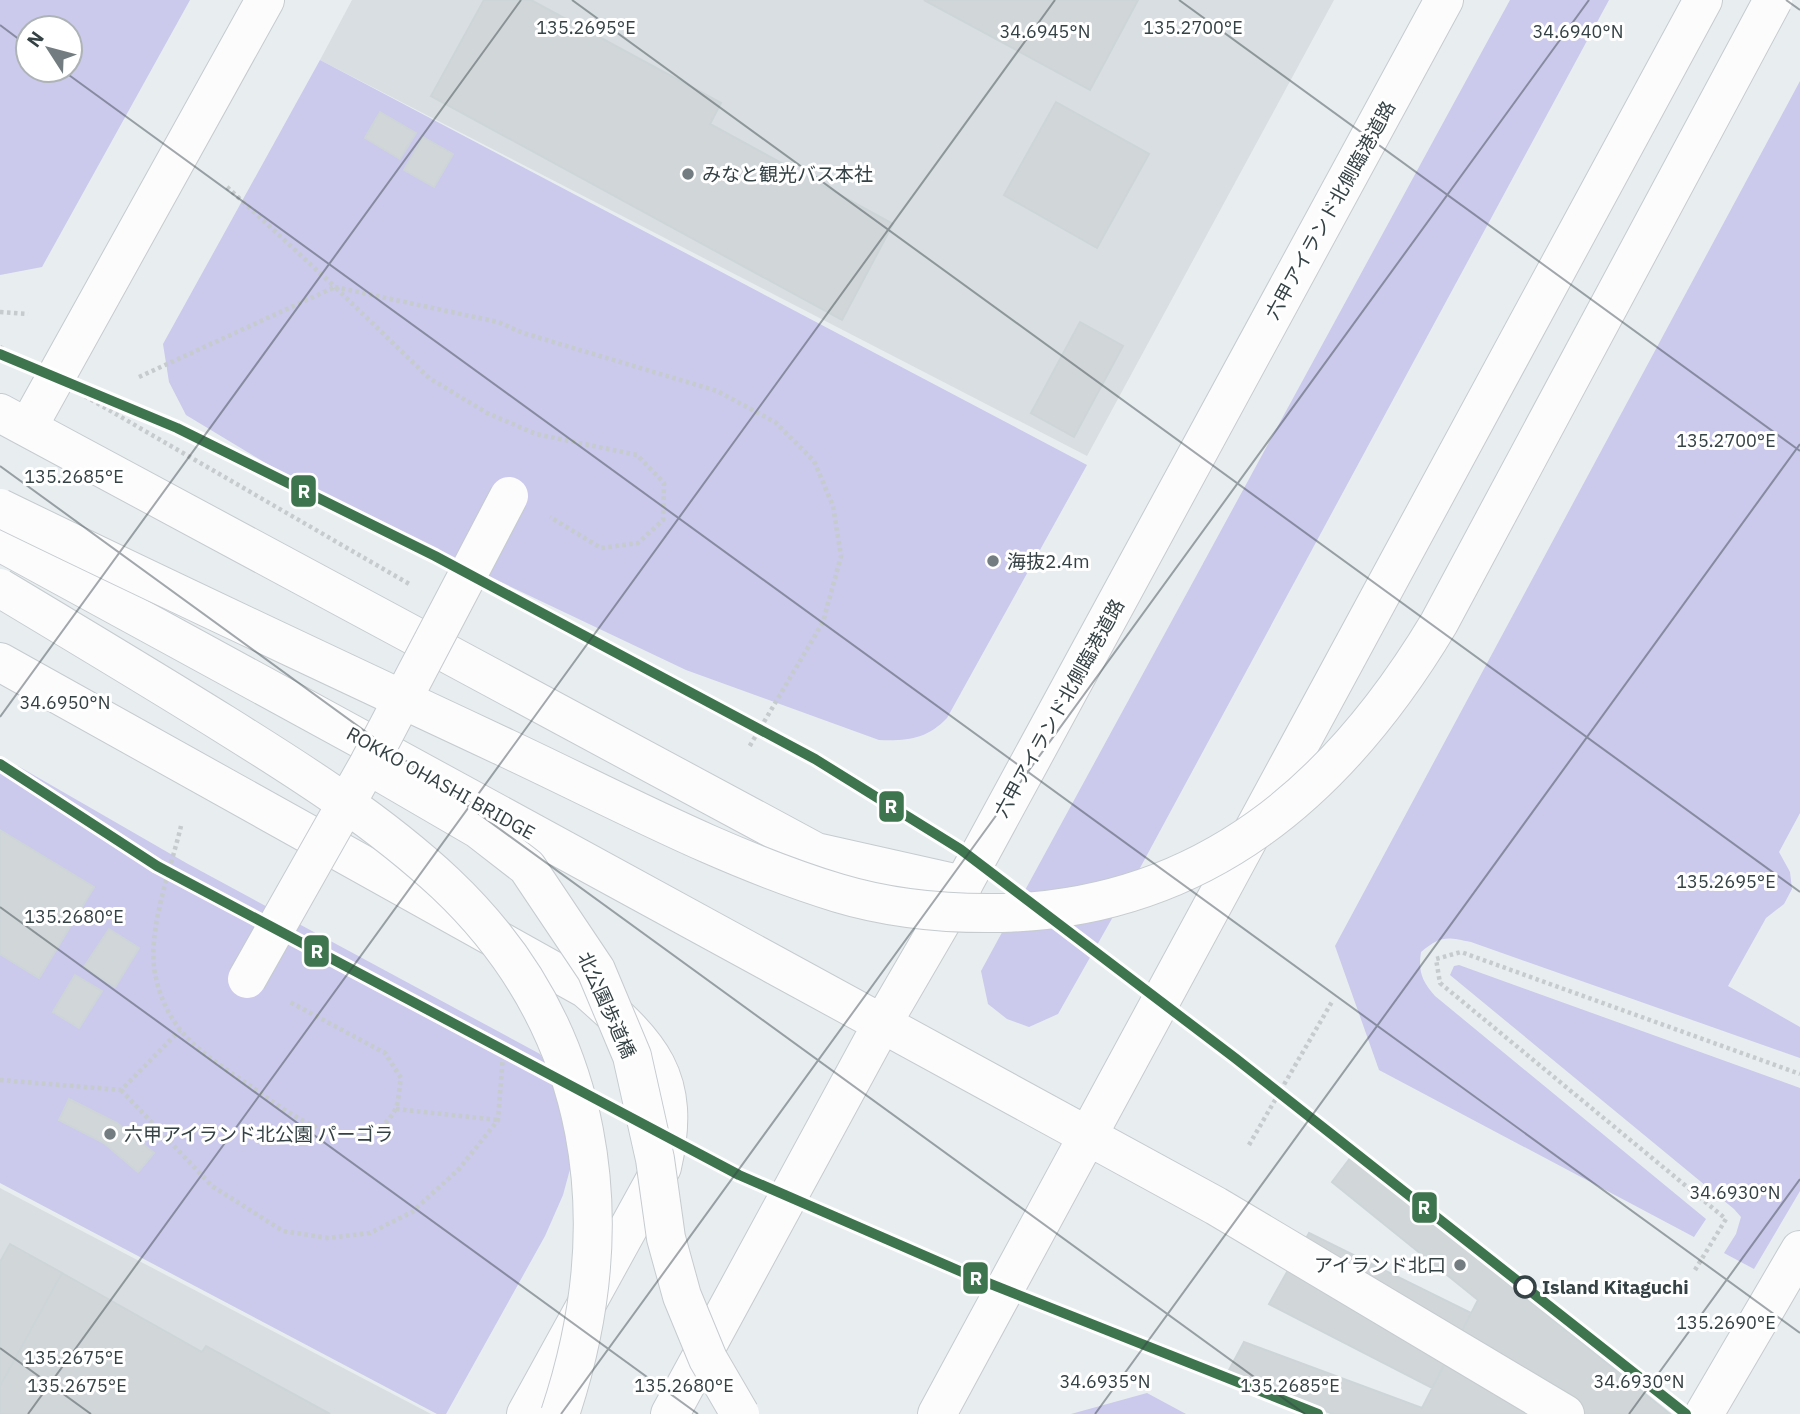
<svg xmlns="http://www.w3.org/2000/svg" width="1800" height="1414" font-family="'IBM Plex Sans','Noto Sans JP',sans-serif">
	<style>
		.industrial { fill: #d8dee1 }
		.green { fill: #cbc9ec; fill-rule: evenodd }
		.building { fill: #d1d6d9; stroke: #ced5d8; stroke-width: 2 }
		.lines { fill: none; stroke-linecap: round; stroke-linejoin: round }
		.pedestrian-casing { stroke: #c5cbce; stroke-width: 40 }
		.minor-casing { stroke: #c5cbce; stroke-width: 40 }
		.tertiary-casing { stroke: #c5cbce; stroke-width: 40 }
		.path { stroke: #c6cbce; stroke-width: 4.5; stroke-dasharray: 3.5 3.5; stroke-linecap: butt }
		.pedestrian { stroke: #fcfcfd; stroke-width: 38 }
		.minor { stroke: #fcfcfd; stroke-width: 38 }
		.tertiary { stroke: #fcfcfd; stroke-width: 38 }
		.pedestrian-bridge-casing { stroke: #c5cbce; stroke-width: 40; stroke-linecap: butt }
		.tertiary-bridge-casing { stroke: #c5cbce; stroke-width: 40; stroke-linecap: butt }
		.path-bridge { stroke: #c6cbce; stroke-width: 4.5; stroke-dasharray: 3.5 3.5; stroke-linecap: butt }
		.pedestrian-bridge { stroke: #fcfcfd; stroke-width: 38 }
		.tertiary-bridge { stroke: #fcfcfd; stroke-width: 38 }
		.rail-1-casing { stroke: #fff; stroke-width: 16 }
		.rail-1 { stroke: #3e754e; stroke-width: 10 }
		.ticks { fill: none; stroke: #344145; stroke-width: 2; stroke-opacity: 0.45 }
		.poi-dot { fill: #737d81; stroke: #fff; stroke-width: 2.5 }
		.stop-dot { fill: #fff; stroke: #344145; stroke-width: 3.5 }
		.labels { text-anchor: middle; stroke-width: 6; stroke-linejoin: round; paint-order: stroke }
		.poi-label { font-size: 19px; fill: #344145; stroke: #fff; text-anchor: start }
		.street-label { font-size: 19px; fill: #344145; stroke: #fff }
		.stop-label { font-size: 19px; font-weight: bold; fill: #344145; stroke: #fff; text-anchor: start }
		.ticks-label { font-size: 18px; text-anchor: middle; fill: #344145; stroke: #fff; stroke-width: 6; stroke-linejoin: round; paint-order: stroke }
		.line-badge { stroke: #fff; stroke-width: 2.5 }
		.badge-label { font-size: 19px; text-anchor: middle; font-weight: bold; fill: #fff }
	</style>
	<rect width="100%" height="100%" fill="#e8edf0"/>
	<path class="industrial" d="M352 0H1334L1087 456 320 60Z
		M0 1188 431 1414H0Z"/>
	<path class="green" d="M0 0H190L42 267 0 275ZM28 28H70V70H28Z
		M1510 0H1609L1127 892 1058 1014 1029 1027 1007 1019 988 1004 981 971Z
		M320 60 1087 465 947 718C927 739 908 741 879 740L686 670 322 497 186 415 169 382 163 344Z
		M1800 81V813L1779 852 1790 872 1792 889 1784 904 1766 918 1728 986 1800 1027V1058L1471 942C1447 937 1441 935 1421 952 1418 972 1422 981 1435 996L1706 1219 1694 1237 1379 1070 1335 946Z
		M18 766 188 864 540 1054 568 1101 573 1158 563 1195 545 1236 446 1414H437L0 1183V770Z
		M1459 965 1800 1088V1191L1754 1269 1724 1253 1736 1234 1741 1217 1734 1209 1450 975 1454 966Z
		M1147 1393 1186 1414H1071Z"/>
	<path class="building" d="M484 0H531L721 103 710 124 893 224 842 320 431 96Z
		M924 0H1138L1090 90Z
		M1056 102 1149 154 1097 248 1004 195Z
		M380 112 416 133 400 159 365 138Z
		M423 137 453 154 434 187 404 170Z
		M1080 322 1123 346 1074 437 1031 413Z
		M0 830 94 887 39 978 0 954Z
		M109 929 139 948 115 987 84 967Z
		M75 975 102 991 79 1028 53 1012Z
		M69 1099 117 1123 154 1153 138 1172 104 1143 59 1120Z
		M1351 1157 1670 1414H1333L1228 1372 1244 1342 1422 1408 1478 1300 1332 1182Z
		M1309 1233 1471 1313 1432 1388 1269 1304Z
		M10 1244 62 1273 0 1386V1262Z
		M62 1273 202 1352 206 1346 330 1414H0V1386Z"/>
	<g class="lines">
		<defs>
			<path id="pedestrian" d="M1704 1414 1800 1250"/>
			<path id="minor" d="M0 413 816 852 963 885
				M0 662 586 989C650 1045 683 1076 662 1167L526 1414"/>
			<path id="tertiary" d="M28 427 265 0
				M0 542 1216 1206 1565 1414
				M670 1414 882 1024 963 885 1444 0
				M937 1414 1703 0"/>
		</defs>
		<use href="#pedestrian" class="pedestrian-casing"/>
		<use href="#minor" class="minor-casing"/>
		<use href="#tertiary" class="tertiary-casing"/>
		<path class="path" d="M227 187 335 287 498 322 523 333 717 391 775 422 814 461 833 506 841 556 823 622 748 749
			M0 312 28 314
			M139 377 335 287 429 378 487 413 536 434 637 455 664 483 663 520 638 543 601 548 550 517
			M181 826C171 869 145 935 156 978 160 996 167 1012 178 1027 196 1051 227 1070 252 1087 288 1113 361 1169 395 1110 399 1102 399 1087 401 1078L385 1053 288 1001
			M0 1080 121 1090 180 1030
			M121 1090 212 1186 283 1231 328 1238 370 1233 412 1212 459 1169 498 1120 504 1042
			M396 1109 498 1120
			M1249 1145 1333 1000
			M1695 1270 1726 1219 1440 983 1436 959 1461 952 1800 1074"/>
		<use href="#pedestrian" class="pedestrian"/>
		<use href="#minor" class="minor"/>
		<use href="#tertiary" class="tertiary"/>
		<defs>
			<path id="pedestrian-bridge" d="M368 765 509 496
				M247 979 368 765 478 829 527 867 596 970 632 1056 655 1159 666 1238 682 1296 708 1359 740 1414"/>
			<path id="tertiary-bridge" d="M0 508C168 590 337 669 506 748 615 799 723 858 838 893 891 909 946 914 1001 913 1204 908 1339 790 1439 623L1773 0
				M0 588C75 633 150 678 224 724 301 772 380 822 446 884 598 1028 624 1222 560 1414"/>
		</defs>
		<use href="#pedestrian-bridge" class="pedestrian-bridge-casing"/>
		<use href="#tertiary-bridge" class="tertiary-bridge-casing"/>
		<path class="path-bridge" d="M0 347 411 585"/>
		<use href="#pedestrian-bridge" class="pedestrian-bridge"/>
		<use href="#tertiary-bridge" class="tertiary-bridge"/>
		<defs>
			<path id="rail-1" d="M0 354 177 428 435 556 815 759 960 849 1235 1058 1686 1414
				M0 764 157 866 739 1175 978 1279 1318 1414"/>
		</defs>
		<use href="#rail-1" class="rail-1-casing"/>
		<use href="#rail-1" class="rail-1"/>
	</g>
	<path class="ticks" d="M572 0 1800 892M1179 0 1800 451M1786 0 1800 10M0 25 28 46M62 70 1800 1333M0 466 1305 1414M0 717 521 0M0 907 698 1414M0 1348 91 1414M28 1414 1055 0M561 1414 1589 0M1095 1414 1800 444M1629 1414 1800 1179"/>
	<g class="poi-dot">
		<circle cx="688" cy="174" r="7"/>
		<circle cx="993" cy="561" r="7"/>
		<circle cx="110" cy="1134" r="7"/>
		<circle cx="1460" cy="1265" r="7"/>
	</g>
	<circle class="stop-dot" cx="1525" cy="1287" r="10"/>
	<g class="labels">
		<g class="poi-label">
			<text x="702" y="181">みなと観光バス本社</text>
			<text x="1007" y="568">海抜2.4m</text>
			<text x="124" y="1141">六甲アイランド北公園 パーゴラ</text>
			<text x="1446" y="1272" text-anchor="end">アイランド北口</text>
		</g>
		<g class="street-label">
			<text transform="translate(1330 210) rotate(-61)" y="7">六甲アイランド北側臨港道路</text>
			<text transform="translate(1059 708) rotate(-61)" y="7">六甲アイランド北側臨港道路</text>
			<text transform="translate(441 783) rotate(29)" y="7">ROKKO OHASHI BRIDGE</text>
			<text transform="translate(607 1005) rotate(66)" y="7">北公園歩道橋</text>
		</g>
		<g class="stop-label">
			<text x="1542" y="1294">Island Kitaguchi</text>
		</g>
	</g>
	<g class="ticks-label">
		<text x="586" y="34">135.2695°E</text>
		<text x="1193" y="34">135.2700°E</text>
		<text x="1045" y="38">34.6945°N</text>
		<text x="1578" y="38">34.6940°N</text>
		<text x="1726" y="447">135.2700°E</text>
		<text x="74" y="483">135.2685°E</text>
		<text x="65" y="709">34.6950°N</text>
		<text x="1726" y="888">135.2695°E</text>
		<text x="74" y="923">135.2680°E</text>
		<text x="1735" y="1199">34.6930°N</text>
		<text x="1726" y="1329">135.2690°E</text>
		<text x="74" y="1364">135.2675°E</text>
		<text x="1105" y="1388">34.6935°N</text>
		<text x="1639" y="1388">34.6930°N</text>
		<text x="77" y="1392">135.2675°E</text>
		<text x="684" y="1392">135.2680°E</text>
		<text x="1290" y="1392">135.2685°E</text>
	</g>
	<g class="line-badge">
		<rect x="290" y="474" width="27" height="34" rx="7" fill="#3e754e"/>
		<rect x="878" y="790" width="27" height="33" rx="7" fill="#3e754e"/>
		<rect x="303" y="934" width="27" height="34" rx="7" fill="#3e754e"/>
		<rect x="1411" y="1191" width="27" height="33" rx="7" fill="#3e754e"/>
		<rect x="962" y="1261" width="27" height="34" rx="7" fill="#3e754e"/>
	</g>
	<g class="badge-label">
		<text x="304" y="498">R</text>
		<text x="891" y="813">R</text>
		<text x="317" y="958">R</text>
		<text x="1424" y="1214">R</text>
		<text x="976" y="1285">R</text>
	</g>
	<g transform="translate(49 49) rotate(306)"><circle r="33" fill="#ffffff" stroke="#aeb3b5" stroke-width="2"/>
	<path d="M0-5L12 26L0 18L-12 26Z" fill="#737d81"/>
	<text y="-10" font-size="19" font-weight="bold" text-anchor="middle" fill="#344145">N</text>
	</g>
</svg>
